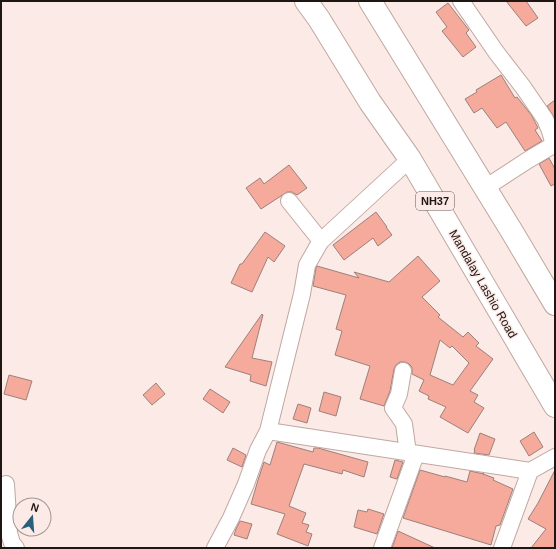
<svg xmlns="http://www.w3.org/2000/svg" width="556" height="549" font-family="Helvetica,sans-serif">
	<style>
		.building { fill: #f5aa9b; stroke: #9b817c; fill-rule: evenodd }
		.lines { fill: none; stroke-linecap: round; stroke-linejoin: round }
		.street-casing { stroke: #c1a7a1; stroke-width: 18 }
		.highway-casing { stroke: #c1a7a1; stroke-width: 24 }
		.street { stroke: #fff; stroke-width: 16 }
		.highway { stroke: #fff; stroke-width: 22 }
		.labels { text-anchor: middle; stroke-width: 3; stroke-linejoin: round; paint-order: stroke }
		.shield { fill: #fbeae6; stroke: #615552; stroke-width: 1 }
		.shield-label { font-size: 11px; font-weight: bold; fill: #1f1513 }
		.street-label { font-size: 12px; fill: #1f1513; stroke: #fbeae6 }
	</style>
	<rect width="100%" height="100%" fill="#fbeae6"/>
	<path class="building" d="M506 1H526L538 18 526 26Z
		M448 3 469 30 466 33 476 47 463 57 442 31 447 27 436 12Z
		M501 75 515 98 517 97 532 116 538 128 535 130 542 141 525 151 506 122 497 128 482 108 474 113 465 99 477 92 476 90Z
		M555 100V116L554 117 547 106Z
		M549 158 555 169V184L551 186 539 164Z
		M289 165 307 188 297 195 292 192H287L261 209 246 188 260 178 264 184Z
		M376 212 387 227H386L392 235 378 246 373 238 344 260 333 245Z
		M265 232 285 246 274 262 268 257 252 292 231 283 240 264H242Z
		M418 256 440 281 422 297 440 315 438 317 463 337 468 332 479 343 476 346 493 359 470 391 478 395 474 402 484 408 468 433 440 417 446 407 428 399 429 396 419 391 424 380 412 374V367L409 364 405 362H400L396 365 394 369 390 391 384 406 360 399 370 366 335 355 342 331 336 329 346 295 313 286 316 268 317 266 359 278 354 272 389 282ZM440 340 450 348 452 346 469 363 453 385 430 375Z
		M262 314 263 315 252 358 272 362 266 386 250 381 251 375 225 367Z
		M9 375 32 381 26 400 4 394Z
		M156 383 165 394 152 405 143 395Z
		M210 389 230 402 223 413 203 399Z
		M324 392 341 397 336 416 319 411Z
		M298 404 311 408 307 423 293 419Z
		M534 432 543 447 529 456 520 441Z
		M480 433 495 439 489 455 474 453 475 450H474Z
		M277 442 313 452 314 448H318L368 462 364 477 343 470 342 474 304 464 289 506 306 513 302 523 309 525 306 532 312 534 308 546 277 534 285 514 251 504 258 480 264 462 270 465Z
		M233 448 246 455 242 467 227 460Z
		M395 460 403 462 397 479 390 477Z
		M420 470 445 477V476L467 482 470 471 484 474H483L494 478 493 480 513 489 500 525 496 526 491 545 403 518Z
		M555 470V548H531L546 529 528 519 538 503Z
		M368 509 384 514 377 534 354 527 358 510 367 512Z
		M240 521 252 524 247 539 234 535 236 529Z
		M398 531 435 548H392Z"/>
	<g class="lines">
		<defs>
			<path id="street" d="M461 1 496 52 523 87 545 119 550 131 554 145
				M485 188 528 160 555 144
				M289 201 321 241
				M403 371 399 394 393 408 404 424 408 453
				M268 431 530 471 555 457
				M6 484 9 533 12 543 16 548
				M215 548 231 518 246 484 258 450 268 431 302 294 307 265 319 244 321 241 410 159
				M382 548 416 454
				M502 548 530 471"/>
			<path id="highway" d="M306 1 319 19 370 102 410 159 555 406
				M370 1 511 230 555 304"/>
		</defs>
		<use href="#street" class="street-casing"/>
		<use href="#highway" class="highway-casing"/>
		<use href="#street" class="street"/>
		<use href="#highway" class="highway"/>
	</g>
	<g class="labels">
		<rect class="shield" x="416" y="192" width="38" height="18" rx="3"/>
		<g class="shield-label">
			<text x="435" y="205">NH37</text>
		</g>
		<g class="street-label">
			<text transform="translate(483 284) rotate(60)" y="4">Mandalay Lashio Road</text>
		</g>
	</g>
	<rect width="556" height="549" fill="none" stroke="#1f1513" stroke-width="4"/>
	<g transform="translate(32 517) rotate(17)"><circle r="19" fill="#fbeae6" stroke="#a39592"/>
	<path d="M0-3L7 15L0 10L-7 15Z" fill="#285f7a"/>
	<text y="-6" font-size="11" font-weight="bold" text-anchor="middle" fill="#1f1513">N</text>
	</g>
</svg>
